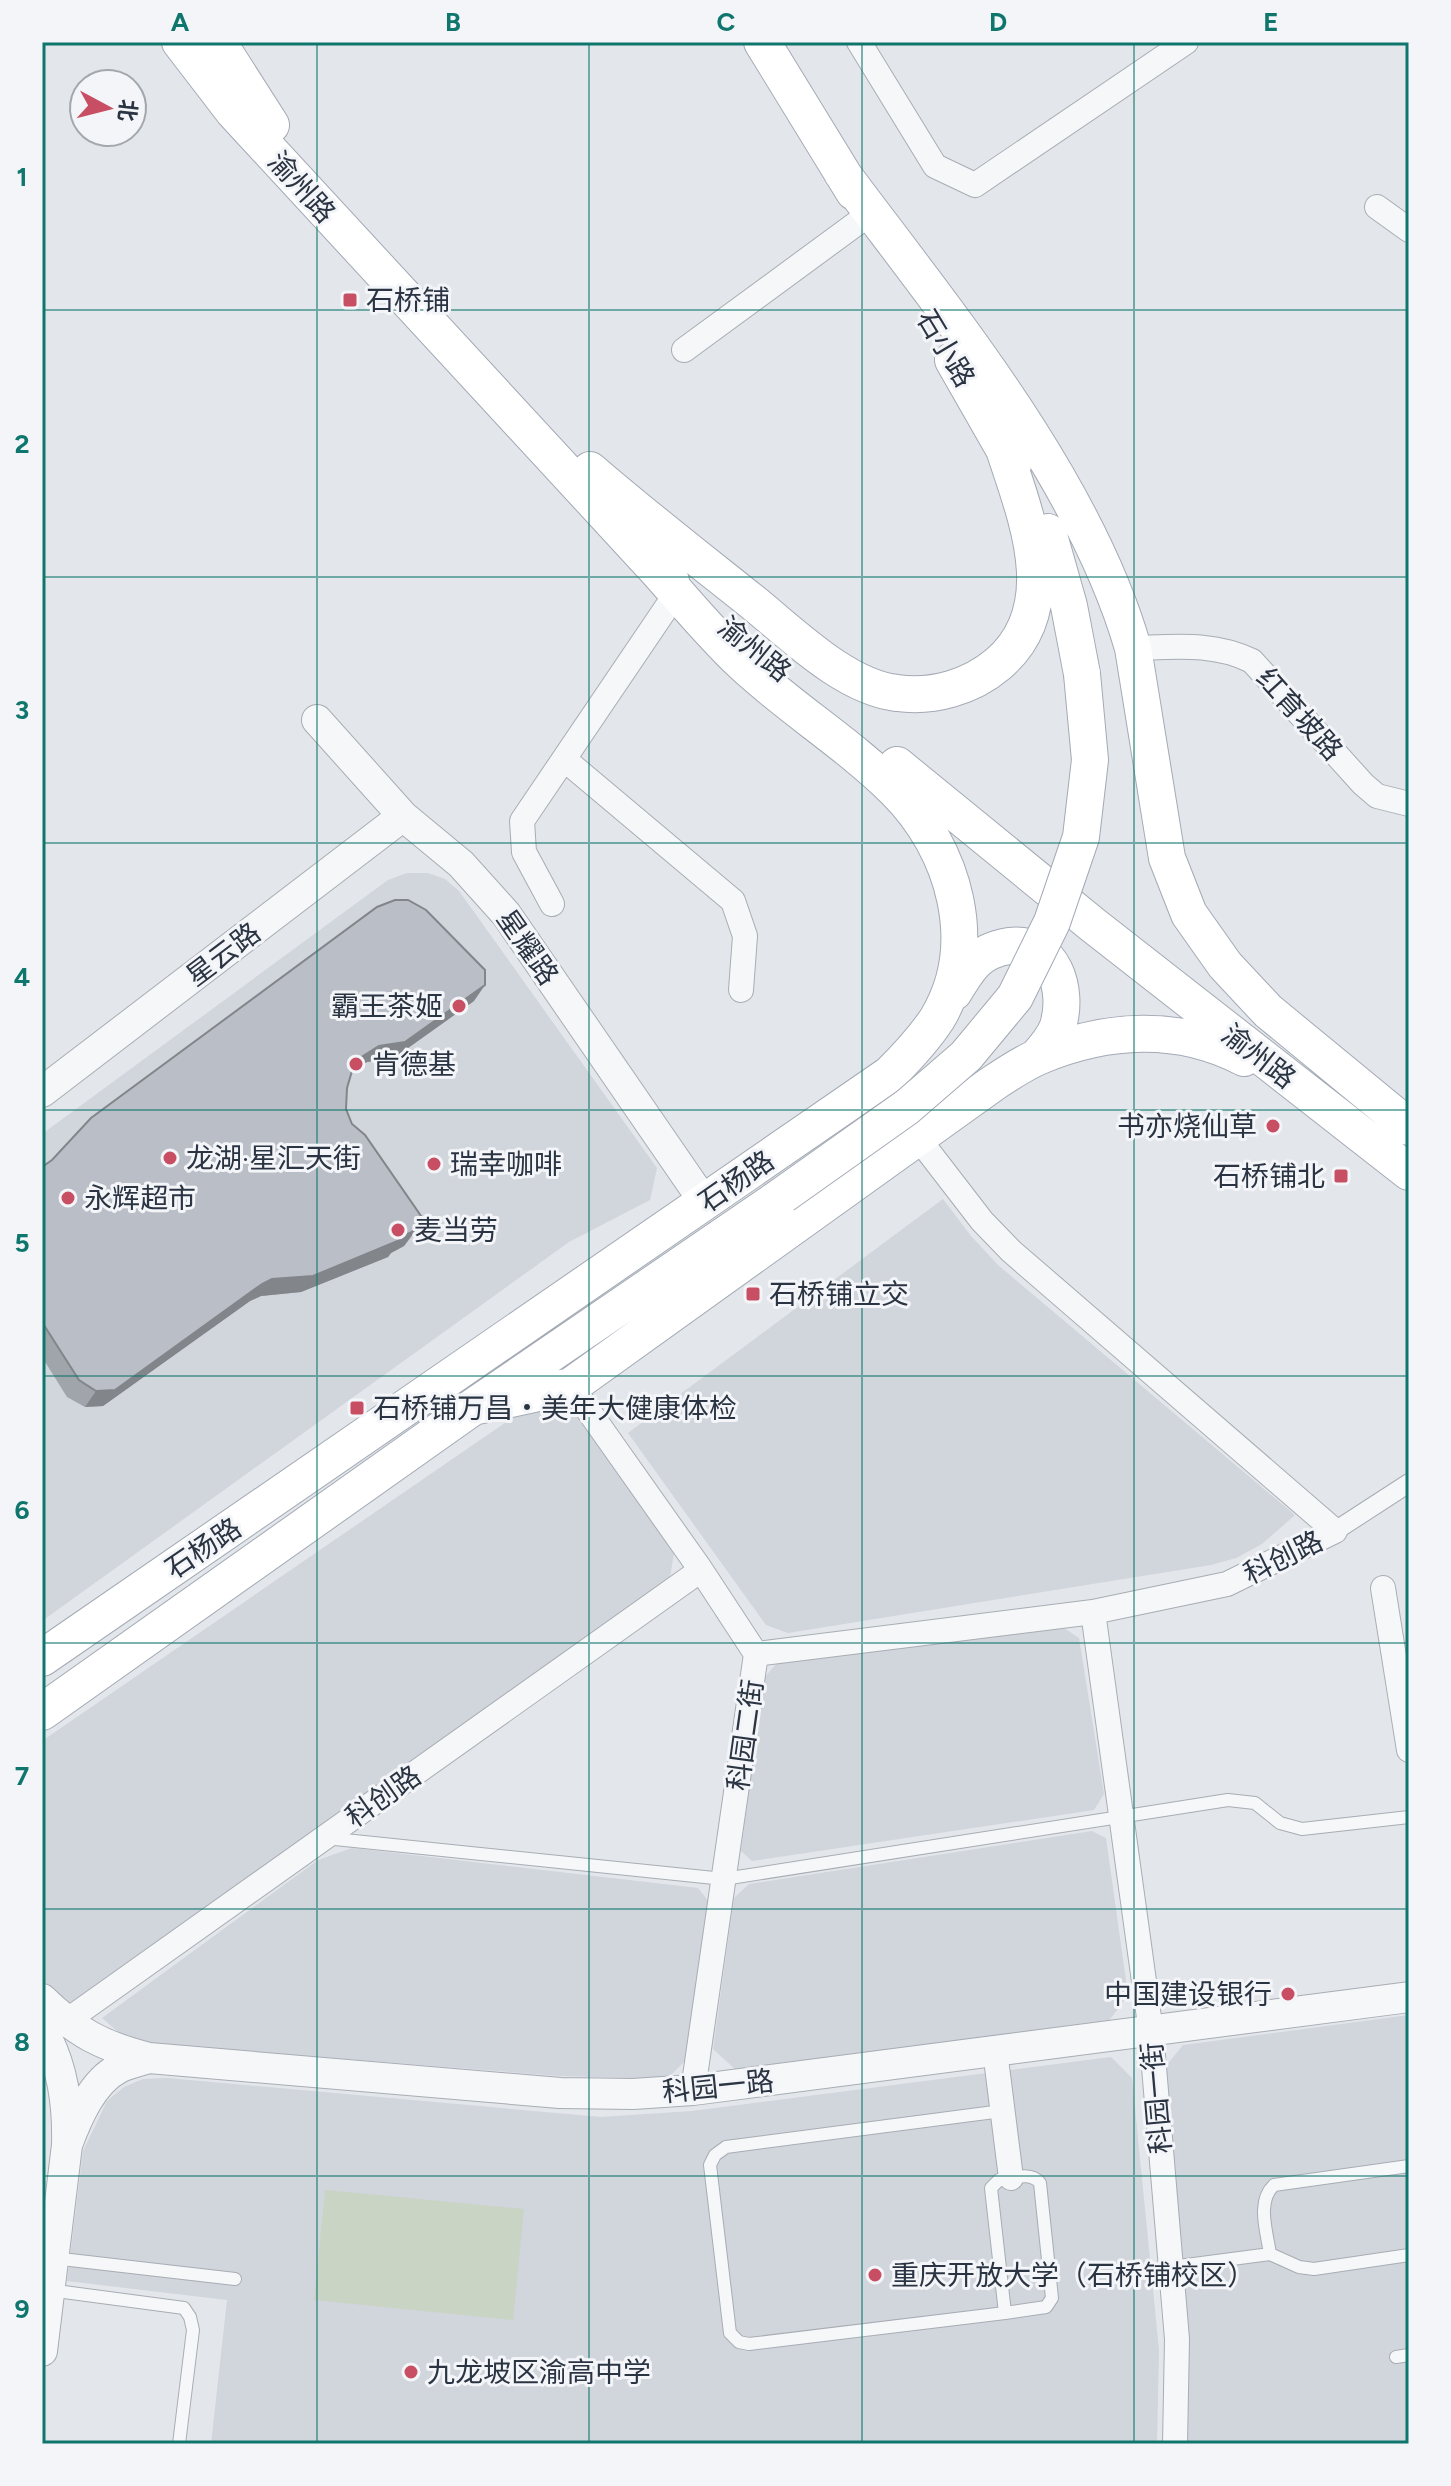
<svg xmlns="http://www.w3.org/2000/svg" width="1451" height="2486" font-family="Figtree,'Noto Sans SC',sans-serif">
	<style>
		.built { fill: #d1d5dc }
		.grass { fill: #c9d4c4 }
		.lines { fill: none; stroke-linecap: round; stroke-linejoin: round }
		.service-casing { stroke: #a8adb4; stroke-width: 14 }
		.pedestrian-casing { stroke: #a8adb4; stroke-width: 20 }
		.minor-casing { stroke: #a8adb4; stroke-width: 26 }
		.tertiary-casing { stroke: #a8adb4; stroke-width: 32 }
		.primary-casing { stroke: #a3aab5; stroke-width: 38 }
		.service { stroke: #f5f7f9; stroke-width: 12 }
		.pedestrian { stroke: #f5f7f9; stroke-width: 18 }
		.minor { stroke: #f5f7f9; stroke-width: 24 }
		.tertiary { stroke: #f5f7f9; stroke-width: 30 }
		.primary { stroke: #fff; stroke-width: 36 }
		.primary-bridge-casing { stroke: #a3aab5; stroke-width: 38; stroke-linecap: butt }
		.primary-bridge { stroke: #fff; stroke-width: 36 }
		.wall { fill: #a0a4ab }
		.shaded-wall { fill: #82868b }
		.building { fill: #babfc7; stroke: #82868b; stroke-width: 2 }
		.grid { fill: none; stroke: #0f766e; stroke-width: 2; stroke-opacity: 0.55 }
		.poi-dot { fill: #c84f63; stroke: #f3f5f8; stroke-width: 3 }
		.labels { text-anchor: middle; stroke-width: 6; stroke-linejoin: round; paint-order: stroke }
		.street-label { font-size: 28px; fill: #2b3442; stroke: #f3f5f8 }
		.poi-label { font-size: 28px; fill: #2b3442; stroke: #f3f5f8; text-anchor: start }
		.neatline { fill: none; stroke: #0f766e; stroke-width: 3 }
		.grid-label { font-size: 26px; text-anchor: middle; font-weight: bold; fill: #0f766e }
	</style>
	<rect width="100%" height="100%" fill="#e3e6ea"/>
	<path class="built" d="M407 873H428L445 879 459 891 657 1168 650 1200 569 1242 42 1621V1134L388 880Z
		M943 1199 971 1236 998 1265 1295 1515 1262 1544 1236 1558 1211 1565 788 1633 766 1625 628 1433Z
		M569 1405 674 1553 670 1577 70 2003 50 1990 42 1976V1741L515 1416Z
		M1064 1628 1079 1638 1104 1794 1094 1810 752 1861 741 1851 764 1678 777 1663Z
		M1092 1831 1106 1838 1128 1995 1108 2022 735 2069 713 2049 734 1898 749 1884Z
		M352 1848 698 1888 709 1902 685 2061 667 2079 560 2076 155 2044 124 2037 102 2018 318 1860Z
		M1409 2015V2444H1184L1162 2071 1183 2045Z
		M1111 2057 1132 2078 1159 2350 1157 2444H211L227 2300 67 2281 83 2151 107 2101 124 2087 143 2079 167 2078 601 2117 692 2111Z"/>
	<path class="grass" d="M325 2190 524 2209 513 2320 314 2300Z"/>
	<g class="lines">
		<defs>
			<path id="service" d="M325 1838 724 1879 1228 1800 1255 1803 1280 1823 1302 1829 1409 1817
				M1002 2111 726 2147 715 2155 710 2165 730 2333 739 2342 749 2344 1005 2313 1046 2307 1052 2298 1040 2183C1031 2171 1012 2178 999 2180L991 2188 1005 2313
				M1270 2254C1267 2232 1256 2202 1274 2185L1409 2166
				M53 2258 235 2279
				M1171 2267 1270 2254 1299 2267 1314 2269 1409 2255
				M49 2290 184 2308 190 2317 193 2330 179 2444
				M1396 2357 1409 2355"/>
			<path id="pedestrian" d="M1335 1531 1409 1483"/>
			<path id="minor" d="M859 42 935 166 975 185 1186 42
				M1377 207 1409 230
				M684 350 868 215
				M1133 648C1174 647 1214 642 1252 661L1363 784 1377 796 1409 804
				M564 759 733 901 745 936 741 990
				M552 904 524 852 522 821 677 592
				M571 1386 701 1570 756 1654 693 2090
				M1383 1588 1409 1750
				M1093 1612 1151 2032 1177 2339 1175 2444
				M756 1654 1093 1612 1227 1584 1335 1531 1011 1251 982 1221 918 1138
				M65 2022 701 1570
				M995 2051 1011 2178"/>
			<path id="tertiary" d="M317 720 403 816 461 864 506 914 705 1203
				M42 1092 403 816
				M42 1999C77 2033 102 2046 149 2058
				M42 2029C63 2065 68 2104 67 2145L42 2351
				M67 2145C77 2118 92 2082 119 2068 128 2063 140 2061 149 2058L560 2093 633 2094 693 2090 1409 1997"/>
			<path id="primary" d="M180 42 233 111 652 565 671 581
				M218 42 271 125
				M762 42 854 192
				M842 173C947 314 1084 478 1133 648L1167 858 1189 914 1225 965 1268 1011 1409 1127
				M953 360 1013 465
				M590 470C642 515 696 557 750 600 790 632 844 687 897 693 933 698 971 687 998 664 1066 606 1024 512 1002 443
				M1048 532 1069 606 1082 674
				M897 765 1093 925 1409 1172
				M954 992C960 982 967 970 975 962 985 952 996 948 1009 946 1054 940 1069 990 1058 1026 1054 1038 1046 1047 1037 1057
				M473 1407 571 1386 992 1084C1007 1074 1023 1063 1040 1056 1107 1028 1179 1024 1244 1058
				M42 1658 890 1074C907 1057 924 1039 937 1019 982 945 954 849 896 791 849 744 791 709 742 663 710 633 682 598 652 565
				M42 1712 473 1407 783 1195"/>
		</defs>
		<use href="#service" class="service-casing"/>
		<use href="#pedestrian" class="pedestrian-casing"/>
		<use href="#minor" class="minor-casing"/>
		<use href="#tertiary" class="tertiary-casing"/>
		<use href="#primary" class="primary-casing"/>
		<use href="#service" class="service"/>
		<use href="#pedestrian" class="pedestrian"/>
		<use href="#minor" class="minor"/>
		<use href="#tertiary" class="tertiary"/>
		<use href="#primary" class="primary"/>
		<defs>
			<path id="primary-bridge" d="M783 1195 907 1107 966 1056 1015 997 1052 922 1081 837 1090 760 1082 674"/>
		</defs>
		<use href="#primary-bridge" class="primary-bridge-casing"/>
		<use href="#primary-bridge" class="primary-bridge"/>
	</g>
	<path class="wall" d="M474 1001 394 1058 367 1062 351 1072 347 1088 346 1109 352 1124 416 1230 404 1246 391 1253 388 1257 301 1292 261 1296 250 1301 103 1406 85 1407 67 1397 42 1357V1167Z"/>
	<path class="shaded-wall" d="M485 985 474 1001 394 1058 367 1062 351 1073 363 1056Z
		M416 1230 404 1246 391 1253 388 1257 301 1292 261 1296 250 1301 103 1406 85 1407 96 1391 262 1284 272 1279 399 1238Z"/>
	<path class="building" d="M395 900H408L426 910 485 970V985L405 1042 379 1046 363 1056 352 1071 347 1088 346 1109 352 1124 365 1135 421 1216 416 1230 399 1238 400 1240 313 1276 272 1279 262 1284 115 1390 96 1391 79 1380 42 1322V1167L52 1160 91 1118 377 907Z"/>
	<path class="grid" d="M317 42V2444M589 42V2444M862 42V2444M1134 42V2444M42 310H1409M42 577H1409M42 843H1409M42 1110H1409M42 1376H1409M42 1643H1409M42 1909H1409M42 2176H1409"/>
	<g class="poi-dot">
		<rect x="342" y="292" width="16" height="16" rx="4"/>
		<circle cx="459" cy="1006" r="8"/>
		<circle cx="356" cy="1064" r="8"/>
		<circle cx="1273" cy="1126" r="8"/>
		<circle cx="170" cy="1158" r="8"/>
		<circle cx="434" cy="1164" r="8"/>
		<rect x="1333" y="1168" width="16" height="16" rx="4"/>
		<circle cx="68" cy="1198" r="8"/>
		<circle cx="398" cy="1230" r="8"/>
		<rect x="745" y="1286" width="16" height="16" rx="4"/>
		<rect x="349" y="1400" width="16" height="16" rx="4"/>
		<circle cx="1288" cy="1994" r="8"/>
		<circle cx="875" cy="2275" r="8"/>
		<circle cx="411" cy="2372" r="8"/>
	</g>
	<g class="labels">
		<g class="street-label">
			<text transform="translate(302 187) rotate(48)" y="10">渝州路</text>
			<text transform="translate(946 348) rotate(59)" y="10">石小路</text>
			<text transform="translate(755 649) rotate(39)" y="10">渝州路</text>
			<text transform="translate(1300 714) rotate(48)" y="10">红育坡路</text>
			<text transform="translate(528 947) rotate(55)" y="10">星耀路</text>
			<text transform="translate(223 954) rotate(-37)" y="10">星云路</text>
			<text transform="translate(1259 1056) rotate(38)" y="10">渝州路</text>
			<text transform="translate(736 1181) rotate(-35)" y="10">石杨路</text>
			<text transform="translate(203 1548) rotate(-34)" y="10">石杨路</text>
			<text transform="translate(1283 1557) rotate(-26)" y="10">科创路</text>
			<text transform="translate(745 1735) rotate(-82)" y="10">科园二街</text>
			<text transform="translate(383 1796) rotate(-35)" y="10">科创路</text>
			<text transform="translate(718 2086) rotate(-6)" y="10">科园一路</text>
			<text transform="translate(1156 2098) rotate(-95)" y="10">科园一街</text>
		</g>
		<g class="poi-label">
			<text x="366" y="310">石桥铺</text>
			<text x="443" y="1016" text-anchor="end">霸王茶姬</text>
			<text x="372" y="1074">肯德基</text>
			<text x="1257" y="1136" text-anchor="end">书亦烧仙草</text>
			<text x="186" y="1168">龙湖·星汇天街</text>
			<text x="450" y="1174">瑞幸咖啡</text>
			<text x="1325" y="1186" text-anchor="end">石桥铺北</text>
			<text x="84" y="1208">永辉超市</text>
			<text x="414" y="1240">麦当劳</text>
			<text x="769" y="1304">石桥铺立交</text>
			<text x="373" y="1418">石桥铺万昌‧美年大健康体检</text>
			<text x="1272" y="2004" text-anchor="end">中国建设银行</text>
			<text x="891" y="2285">重庆开放大学（石桥铺校区）</text>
			<text x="427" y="2382">九龙坡区渝高中学</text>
		</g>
	</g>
	<rect width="1451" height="2486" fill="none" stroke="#f3f5f8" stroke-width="88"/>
	<g transform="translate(108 108) rotate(97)"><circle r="38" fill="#f3f5f8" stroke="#a3a8af" stroke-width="2"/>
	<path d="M0-6L14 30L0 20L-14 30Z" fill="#c84f63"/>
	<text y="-12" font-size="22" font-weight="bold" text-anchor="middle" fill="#2b3442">北</text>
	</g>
	<rect x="44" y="44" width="1363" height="2398" class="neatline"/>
	<g class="grid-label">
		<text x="180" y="31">A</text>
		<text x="453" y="31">B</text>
		<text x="726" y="31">C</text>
		<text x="998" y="31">D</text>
		<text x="1271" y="31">E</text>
		<text x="22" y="186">1</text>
		<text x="22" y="453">2</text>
		<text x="22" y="719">3</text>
		<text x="22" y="986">4</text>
		<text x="22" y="1252">5</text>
		<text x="22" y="1519">6</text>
		<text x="22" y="1785">7</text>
		<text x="22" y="2051">8</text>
		<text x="22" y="2318">9</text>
	</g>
</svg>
